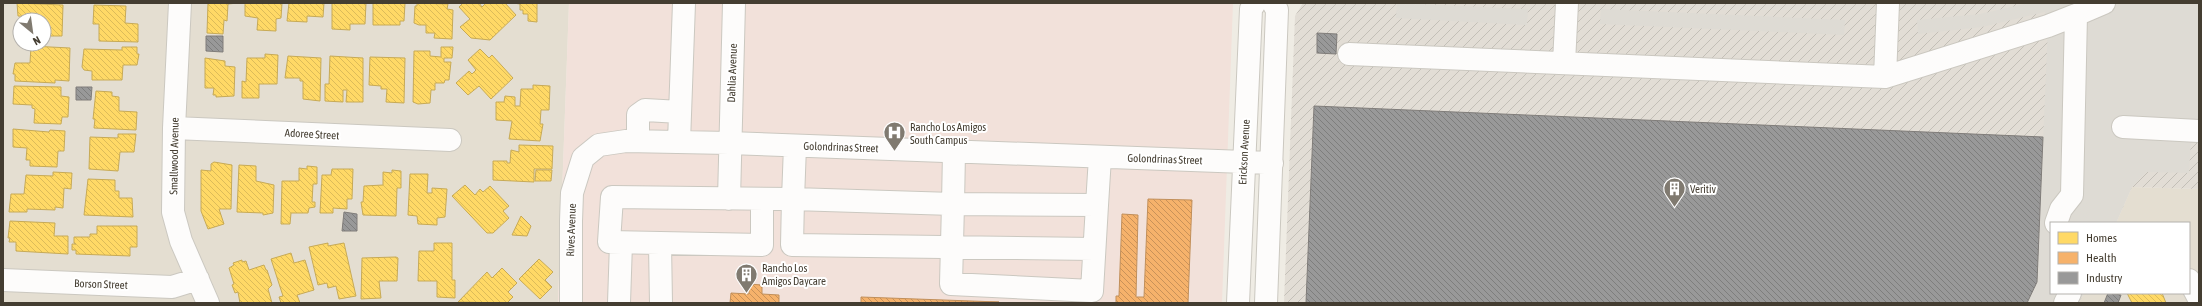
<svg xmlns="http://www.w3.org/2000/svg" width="2202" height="306" font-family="'Asap Condensed',sans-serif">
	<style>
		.residential { fill: #e4ded1; fill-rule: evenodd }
		.industrial { fill: url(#industrial-furrows) }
		.medical { fill: #f2e1da }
		.parking { fill: #dedbd4 }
		.homes { fill: url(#homes-back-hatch); stroke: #c7aa56 }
		.health { fill: url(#health-back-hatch); stroke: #c18f5a }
		.industry { fill: url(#industry-back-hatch); stroke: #807d7a }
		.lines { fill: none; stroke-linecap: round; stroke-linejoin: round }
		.minor-casing { stroke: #cbc8c0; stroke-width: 24 }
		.minor { stroke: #fdfcfb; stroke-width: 22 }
		.labels { text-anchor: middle; stroke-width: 4; stroke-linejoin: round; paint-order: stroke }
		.street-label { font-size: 11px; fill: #443d31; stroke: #fff }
		.poi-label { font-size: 11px; fill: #443d31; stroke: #fff; text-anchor: start }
	</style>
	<defs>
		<pattern id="industrial-furrows" width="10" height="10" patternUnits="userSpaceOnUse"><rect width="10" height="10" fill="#e2ddd5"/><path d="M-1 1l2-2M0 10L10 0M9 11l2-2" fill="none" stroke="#c3bfb7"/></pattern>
		<pattern id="homes-back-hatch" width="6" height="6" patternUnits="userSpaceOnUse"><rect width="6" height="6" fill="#ffd966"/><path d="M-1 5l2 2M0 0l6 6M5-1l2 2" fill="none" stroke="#dcbb59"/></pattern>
		<pattern id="health-back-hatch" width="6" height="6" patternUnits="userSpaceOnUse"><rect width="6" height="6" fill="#f6b26b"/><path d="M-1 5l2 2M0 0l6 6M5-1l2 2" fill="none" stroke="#c99259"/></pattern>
		<pattern id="industry-back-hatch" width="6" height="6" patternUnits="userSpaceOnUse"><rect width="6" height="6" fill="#999"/><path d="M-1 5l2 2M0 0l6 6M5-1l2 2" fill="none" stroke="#7e7e7d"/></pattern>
	</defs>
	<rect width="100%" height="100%" fill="#efece4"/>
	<path class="residential" d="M3 3H569L558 303H3ZM20 20H44V44H20Z
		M2132 187 2199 189V303H2079L2084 293H2189V223H2116Z"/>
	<path class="industrial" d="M1303 3H2199V189L2132 187 2116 223H2051V293H2084L2079 303H1284L1295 16Z"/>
	<path class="medical" d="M569 3H1233L1222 303H558Z"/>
	<path class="parking" d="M1397 3 1528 9 1527 25 1396 18Z
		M2029 3H2199V140H2191L2189 173 2146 172 2132 187 2116 223H2051V293H2084L2079 303H2027L2037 282 2048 26 2045 12 1982 27 1918 34 1917 20 1980 14Z
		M1601 9 1845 20 1844 35 1600 24Z"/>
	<path class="homes" d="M17 3 63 5 62 36H44V20H32V17L18 16Z
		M208 3H238L228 4 227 21 224 20 223 34 207 33Z
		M245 3H282L281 18 276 19V31L257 30 258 18 245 16Z
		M289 3H324L323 17 307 16V22L287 21Z
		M332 3H366L365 24H350V30L332 29Z
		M373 3H405L404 21H400V25H373Z
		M417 3 448 4 447 9 453 10 452 39 434 38 435 33H426V25H419L414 23 415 6H417Z
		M463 3H479L482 7 486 3H505L516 15 490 40 471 38 460 27 470 19 459 7Z
		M513 3H537V22L528 21V14H523V10H520V4Z
		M94 5 126 6 125 23 138 24V42L99 41V24H93Z
		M31 46 70 48 69 81 55 80V83L15 81V74H13L15 63H30Z
		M122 47H137V54H139L137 65H123L122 80H92V71L84 70 82 67 84 49 122 50Z
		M441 47H453L452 58H444V62H451L449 80H445L444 83H435V90H431L430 103 418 104 413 102 414 51H430V56L441 57Z
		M480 49 489 58 492 55 513 78 491 99 479 86 468 95 456 83 469 71 472 74 476 70 468 60Z
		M265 54 278 55 277 84H259V98H242V81L246 82 247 58H265Z
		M288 56 321 58 320 101 303 99V81H300V78H285Z
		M330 56 363 58V102H346L347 90H343V102L325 101V84H329Z
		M370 57 405 58 404 103 386 102 387 89H381V86L369 85Z
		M205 58 225 61V66L235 67 234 96 216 97V95H213L214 88H205Z
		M533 85 550 86 549 110H541L540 124H543L540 141 509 139 512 121 496 120V102H504L505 96 515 97V106H520L521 89H533Z
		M14 86 61 87V96L69 97 68 117H62L61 124 34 123 35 109 32 108V105L13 104Z
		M96 91 112 92V96L119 97V111L137 112 136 130 94 128 95 119H93Z
		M13 129 49 132 50 130 65 131 64 151H58L57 167 30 166V160H26L27 148 13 147Z
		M118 134H136L134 152H120L118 171 89 169 90 137 118 138Z
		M519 145 553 146 552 169H534V182L493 180V161H507V163H510L511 150 519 152Z
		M214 162 232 165 231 209H219L224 224 208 229 201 211V170L211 171V164Z
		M239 165 256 166V181L274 185 273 213 263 215V213L237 212Z
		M307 166 317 167V184H313L312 202H315V207L309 208 308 213H291L290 224H281L282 181H299V168L307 169Z
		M332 169H353L352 199H347V209L333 208V213H320L322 175H331Z
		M392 170 401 171V188H397L396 216 363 215 361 202H363L364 186 383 185V172L392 173Z
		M536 170H552L551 181H535Z
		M53 172 72 173 71 189 64 188 63 208 55 207V210L27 209V212H9L11 194H24L26 175 53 176Z
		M410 174H428L427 193H432V188L447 189 445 217 437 218V225L418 224 417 216 408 215Z
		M88 179 115 180V191H119V198H132L133 217 84 215Z
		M465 185 475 195 480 189 483 192 490 186 509 206 503 211 509 218 493 233H487L452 196Z
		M521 216 531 226 527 236 512 235Z
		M10 221 55 223 54 236H68V254L16 251V242H9L10 238H8Z
		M97 226H137V247H130V256L76 254V250H72V244H76L74 243V237H90V234H97Z
		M328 243V246L344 243 356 296 339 299 336 286 328 288 327 283 318 285 309 247Z
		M434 243H452V280H455V298L437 297V281H418L419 251H434Z
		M291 253 294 263 305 260 314 290 297 295 300 303H281L279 297 283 296 271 259Z
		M396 257 398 258 397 281H379L381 298 361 299 362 258Z
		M539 259 553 272 545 280 552 287 540 299 519 279Z
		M242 260V262L246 261 249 270 264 265 266 270H267L272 285 268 289 272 303H240L238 292 235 293 232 285 234 284 229 268 234 265 233 263Z
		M502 268 517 283 508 292 513 297 507 303 458 302 487 272 492 278Z
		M2127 293H2162L2166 303H2132Z"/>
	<path class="health" d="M1148 199 1192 200 1188 303H1116V296H1119L1122 214 1138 215 1136 297H1144Z
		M749 284 762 285V294L779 295V303H730L731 293 749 294Z
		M861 297 999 302 861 303Z"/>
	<path class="industry" d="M1317 33 1337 34 1336 54 1317 53Z
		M206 36H223V52L206 51Z
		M76 87H92L91 100H76Z
		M1314 106 2043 137 2037 282 2027 303H1306Z
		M344 212 357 214V231H342Z
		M2108 293 2121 295 2118 303H2104Z"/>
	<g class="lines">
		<defs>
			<path id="minor" d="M180 3 174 128 173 212 181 241 208 303
				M1349 54 1885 77 2048 26 2076 15
				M1564 63 1567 3
				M1885 77 1888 3
				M2123 127 2199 131
				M174 128 450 140
				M638 141V115L645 110 680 112
				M679 142 684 3
				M795 146 793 199 953 204 951 284 1092 291 1097 205
				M954 152 953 204 1097 205 1100 157
				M729 199 734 3
				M762 199V245L609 242 612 197 793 199 792 245 1094 249
				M2056 223 2061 209 2072 195 2076 15 2104 3
				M660 244 661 303
				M3 280 172 287 198 279
				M2189 280 2199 299
				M571 303V221L572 193 583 158 599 145 626 141 729 143 1272 163
				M619 303 621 243
				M1238 303 1251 9 1255 3
				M1266 303 1277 10 1273 3
				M2065 303 2070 293"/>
		</defs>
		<use href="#minor" class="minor-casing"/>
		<use href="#minor" class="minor"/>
	</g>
	<defs>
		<symbol id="hospital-pin" viewBox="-11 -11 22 30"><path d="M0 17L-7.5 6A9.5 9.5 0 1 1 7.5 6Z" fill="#807a70" stroke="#fff"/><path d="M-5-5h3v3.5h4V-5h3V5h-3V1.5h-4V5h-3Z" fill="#fff"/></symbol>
		<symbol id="building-pin" viewBox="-11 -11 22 30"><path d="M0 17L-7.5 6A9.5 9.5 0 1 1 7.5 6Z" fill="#807a70" stroke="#fff"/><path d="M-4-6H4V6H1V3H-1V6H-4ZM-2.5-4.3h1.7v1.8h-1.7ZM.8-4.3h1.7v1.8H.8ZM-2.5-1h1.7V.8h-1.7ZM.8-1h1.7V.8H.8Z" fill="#fff"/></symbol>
	</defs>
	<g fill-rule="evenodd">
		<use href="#hospital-pin" x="882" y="120" width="25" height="34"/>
		<use href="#building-pin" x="1662" y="176" width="25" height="34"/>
		<use href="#building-pin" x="734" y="262" width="25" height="34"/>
	</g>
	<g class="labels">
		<g class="street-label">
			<text transform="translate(732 73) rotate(-88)" y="4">Dahlia Avenue</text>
			<text transform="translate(312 134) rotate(3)" y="4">Adoree Street</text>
			<text transform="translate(841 147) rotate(2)" y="4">Golondrinas Street</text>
			<text transform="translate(1244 152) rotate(-87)" y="4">Erickson Avenue</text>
			<text transform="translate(174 156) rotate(-89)" y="4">Smallwood Avenue</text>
			<text transform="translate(1165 159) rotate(2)" y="4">Golondrinas Street</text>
			<text transform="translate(571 230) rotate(-88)" y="4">Rives Avenue</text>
			<text transform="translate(101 284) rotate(2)" y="4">Borson Street</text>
		</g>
		<g class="poi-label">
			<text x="910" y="131">Rancho Los Amigos<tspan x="910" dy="13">South Campus</tspan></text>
			<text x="1690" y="193">Veritiv</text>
			<text x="762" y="272">Rancho Los<tspan x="762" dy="13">Amigos Daycare</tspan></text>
		</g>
	</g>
	<rect width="2202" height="306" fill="none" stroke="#443d31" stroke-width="8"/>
	<rect x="2050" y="222" width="140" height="72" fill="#ffffff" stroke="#b4b1ad"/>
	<rect x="2058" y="232" width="20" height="12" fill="#ffd966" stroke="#b4b1ad"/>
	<text x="2086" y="242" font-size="12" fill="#443d31">Homes</text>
	<rect x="2058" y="252" width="20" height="12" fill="#f6b26b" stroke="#b4b1ad"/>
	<text x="2086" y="262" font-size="12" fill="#443d31">Health</text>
	<rect x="2058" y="272" width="20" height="12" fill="#999999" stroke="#b4b1ad"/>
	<text x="2086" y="282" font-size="12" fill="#443d31">Industry</text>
	<g transform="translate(32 32) rotate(151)"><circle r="19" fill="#ffffff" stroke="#b4b1ad"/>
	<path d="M0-3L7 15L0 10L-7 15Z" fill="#807a70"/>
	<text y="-6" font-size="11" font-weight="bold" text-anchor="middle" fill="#443d31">N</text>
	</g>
</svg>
